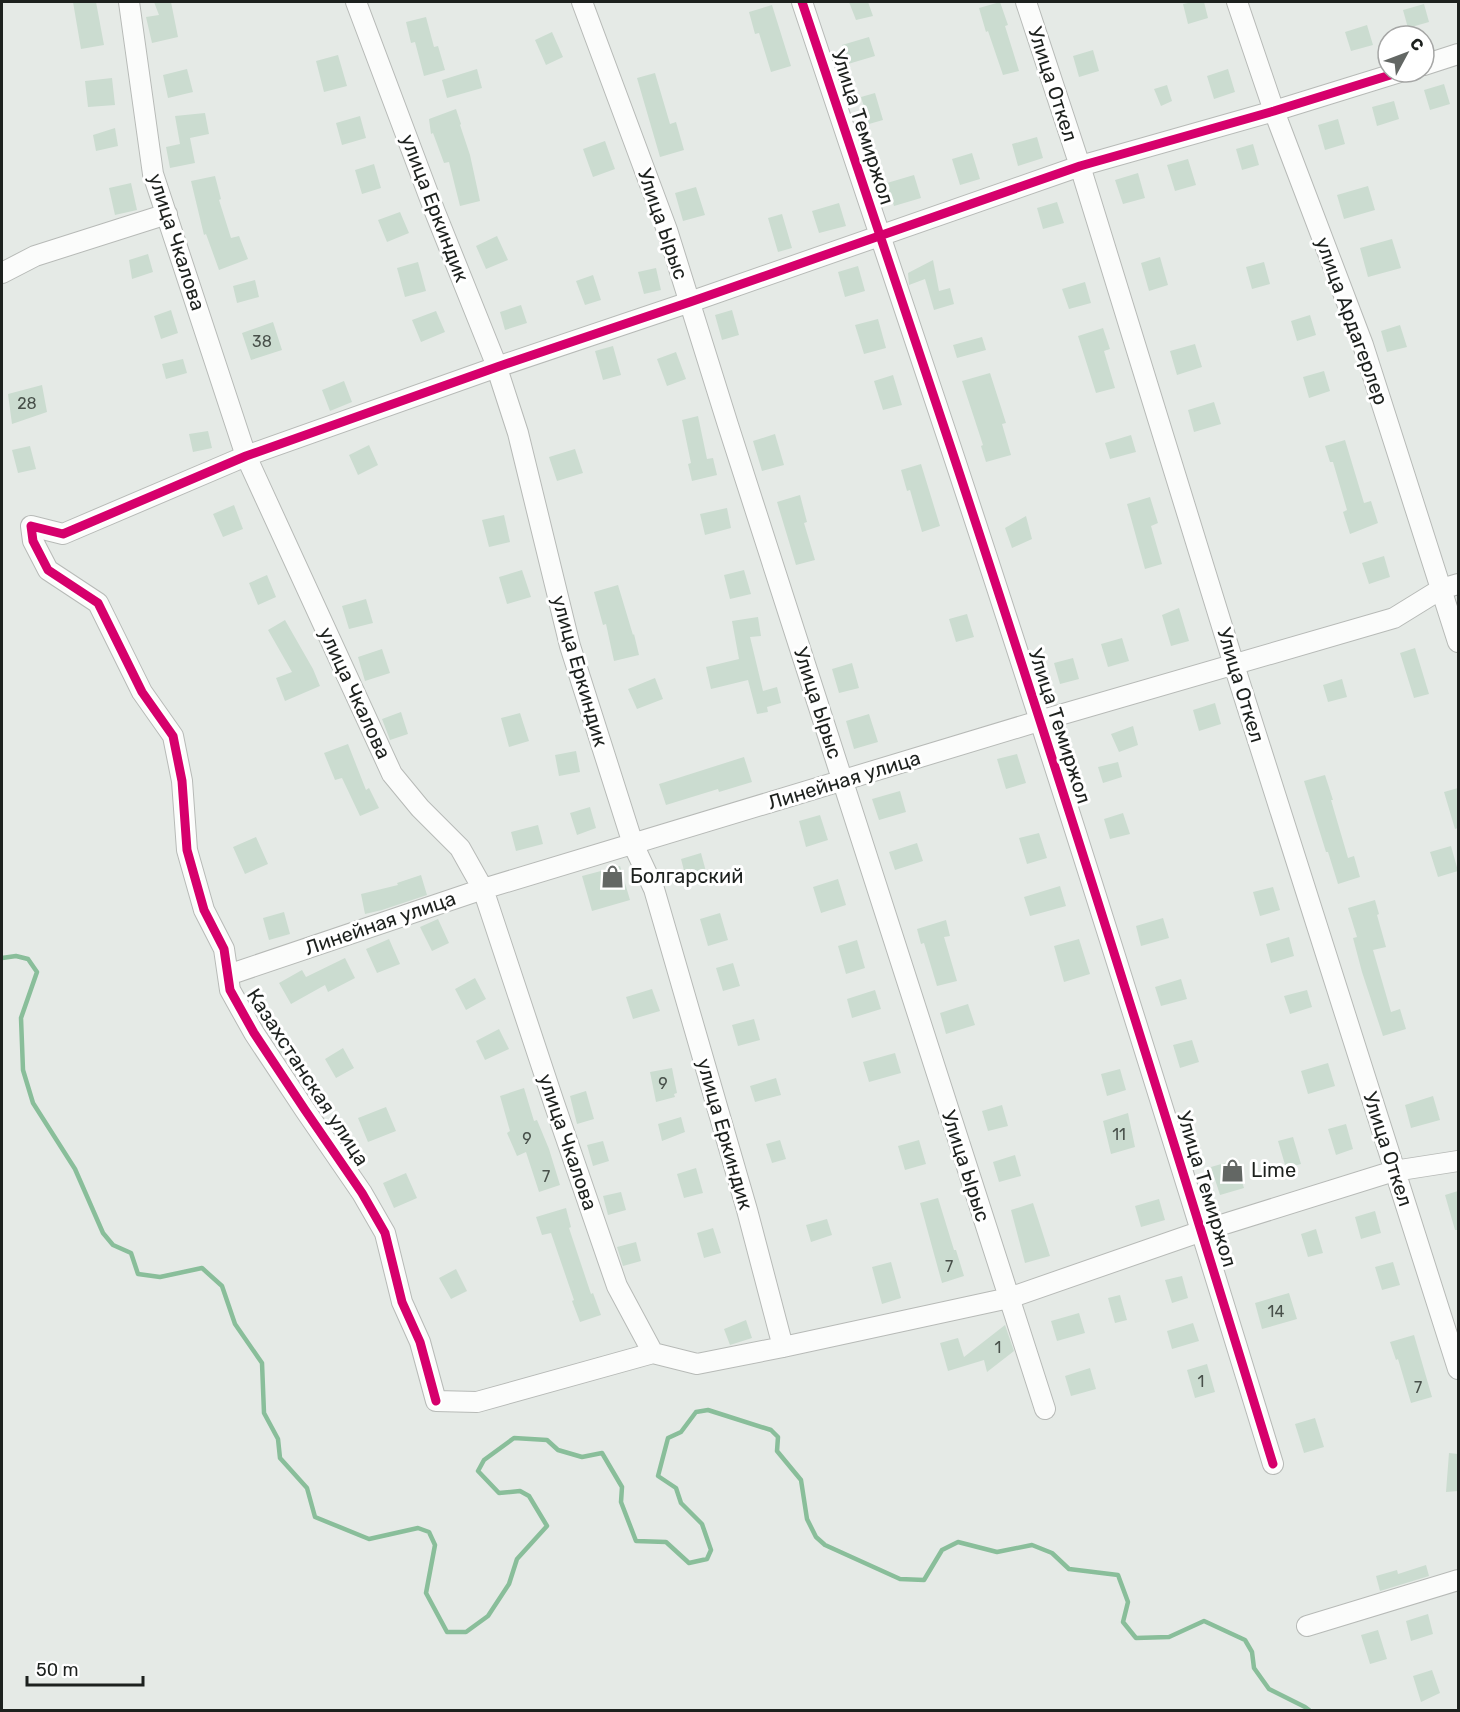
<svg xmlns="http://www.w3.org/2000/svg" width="1460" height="1712" font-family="Rubik,sans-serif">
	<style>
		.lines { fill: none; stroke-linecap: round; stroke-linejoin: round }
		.stream { stroke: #89be9a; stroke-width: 4.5 }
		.building { fill: #cbdcd0 }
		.minor-casing { stroke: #b7bab7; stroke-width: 22 }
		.minor { stroke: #fbfcfb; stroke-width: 20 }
		.cycleway-casing { stroke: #fff; stroke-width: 13 }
		.cycleway { stroke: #d6006c; stroke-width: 9 }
		.labels { text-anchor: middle; stroke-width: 6; stroke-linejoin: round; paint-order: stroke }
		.number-label { font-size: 16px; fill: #48504a }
		.street-label { font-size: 20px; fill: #1d211e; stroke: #fff }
		.poi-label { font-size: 20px; fill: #1d211e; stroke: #fff; text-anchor: start }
	</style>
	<rect width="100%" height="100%" fill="#e5eae6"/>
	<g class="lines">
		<path class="stream" d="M2 958 16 956 28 959 37 972 21 1018 23 1070 33 1103 75 1169 103 1233 113 1245 131 1253 138 1274 160 1277 202 1268 222 1286 235 1324 262 1363 264 1413 278 1439 280 1458 307 1488 315 1517 369 1539 418 1528 429 1532 435 1545 426 1593 447 1632H466L488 1616 509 1584 517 1559 547 1526 529 1496 520 1491 499 1493 478 1471 484 1460 514 1438 547 1440 558 1450 582 1457 602 1453 622 1487 621 1502 636 1541 666 1542 689 1563 707 1559 711 1550 702 1524 681 1503 676 1488 658 1476 668 1438 681 1432 696 1412 708 1410 771 1430 778 1437 777 1451 801 1480 807 1519 816 1537 825 1545 900 1579 924 1580 942 1550 958 1542 997 1552 1032 1545 1052 1553 1069 1569 1118 1575 1128 1602 1123 1622 1136 1638 1169 1637 1204 1621 1245 1640 1252 1652 1254 1668 1269 1689 1305 1707 1309 1710"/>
	</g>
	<path class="building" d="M73 2H96L104 45 81 49Z
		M154 2H171L178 37 152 43 146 17 159 15Z
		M849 2H868L873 16 856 20Z
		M1000 2 1008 25 1005 26 1019 71 1003 75 988 31 986 32 979 8Z
		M1193 2H1204L1208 18 1188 24 1183 4Z
		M1424 4 1429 22 1408 28 1403 10Z
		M772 5 791 66 771 72 759 33 755 34 749 12Z
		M426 17 434 47 438 46 445 70 424 76 415 42 411 43 406 22Z
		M1367 25 1373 45 1351 51 1345 32Z
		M552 32 563 57 546 65 535 40Z
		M869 37 875 56 848 64 842 45Z
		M1093 50 1099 71 1079 77 1073 56Z
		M338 55 347 86 324 92 316 61Z
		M187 69 193 92 168 98 163 75Z
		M477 69 482 88 447 98 442 80Z
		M1228 69 1235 92 1214 99 1207 76Z
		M655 73 670 124 676 122 684 150 660 157 637 78Z
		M112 78 115 105 88 107 85 81Z
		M1444 84 1450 104 1430 110 1424 90Z
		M1167 85 1172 101 1161 106 1154 89Z
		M875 93 883 120 869 124 861 97Z
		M1394 101 1399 119 1377 126 1372 107Z
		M456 109 461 124 460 125 470 155 480 201 460 206 449 162 444 163 433 133 431 134 429 119Z
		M205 113 209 134 190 138 195 163 170 168 166 147 180 144 175 116Z
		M360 116 366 138 342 145 336 123Z
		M1338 119 1345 144 1325 150 1318 125Z
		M115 128 118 146 96 151 93 135Z
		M1037 137 1043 158 1018 166 1012 144Z
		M605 141 615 169 593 177 583 149Z
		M1253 144 1259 165 1242 170 1236 149Z
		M972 153 980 179 960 185 952 159Z
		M1188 159 1196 185 1175 191 1167 165Z
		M374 164 381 188 362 194 355 170Z
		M1138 173 1145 198 1123 204 1115 180Z
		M914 175 921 198 894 206 887 183Z
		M215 176 221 199 219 200 231 238 239 236 248 259 219 270 206 234 204 235 191 181Z
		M131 183 137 210 115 215 109 188Z
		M1368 186 1375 210 1344 219 1337 195Z
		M696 187 705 215 683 221 675 193Z
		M1057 202 1064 223 1043 229 1037 208Z
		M839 203 846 226 819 233 812 211Z
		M400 212 409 233 387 242 378 220Z
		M782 214 792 248 778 252 768 218Z
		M497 236 508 260 486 269 476 246Z
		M1392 239 1401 268 1368 277 1360 248Z
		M148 254 153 272 132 279 129 260Z
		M1160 257 1168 285 1149 291 1141 263Z
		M933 260 939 291 950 288 954 304 934 310 925 279 909 285 908 273Z
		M418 262 426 291 405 297 397 268Z
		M1264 262 1270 284 1252 289 1246 267Z
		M858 266 865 291 845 297 838 272Z
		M656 268 661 290 644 294 638 272Z
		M593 275 601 300 585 305 576 281Z
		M255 280 259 297 237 303 233 286Z
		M1085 282 1091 303 1069 309 1062 289Z
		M521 305 527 323 505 330 500 312Z
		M171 310 178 333 161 339 154 316Z
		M732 310 739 335 722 340 715 315Z
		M436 311 445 332 421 342 412 320Z
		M1310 315 1316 335 1297 341 1291 321Z
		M878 319 886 348 864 354 855 325Z
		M273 322 282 350 251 360 242 333Z
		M1400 325 1407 347 1387 352 1381 331Z
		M1103 328 1110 349 1104 351 1115 388 1096 393 1078 336Z
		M982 337 986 350 957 358 953 345Z
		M1195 344 1202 367 1177 375 1170 351Z
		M613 346 621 375 603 380 595 351Z
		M676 352 686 379 667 386 657 359Z
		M183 359 187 373 166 379 162 364Z
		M1324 371 1330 391 1309 398 1303 377Z
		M990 373 1006 423 1002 424 1011 455 986 462 981 446 983 445 962 381Z
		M893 375 902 405 883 410 874 381Z
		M344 381 352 402 330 411 322 390Z
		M42 385 47 412 12 424 8 394Z
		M1214 402 1221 424 1194 432 1188 410Z
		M698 416 707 459 713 458 717 475 692 481 688 464 691 463 682 420Z
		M208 431 212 448 193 452 189 434Z
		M775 434 784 465 762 471 753 441Z
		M1131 435 1136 452 1110 459 1105 443Z
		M1345 440 1364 503 1371 501 1378 523 1350 534 1343 512 1347 510 1333 462H1330L1325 446Z
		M369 445 378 465 358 475 349 455Z
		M30 446 36 469 18 473 12 450Z
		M575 449 583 473 557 481 549 457Z
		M921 464 940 526 922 532 910 490 907 491 901 470Z
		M800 495 807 522 804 523 815 560 796 565 777 502Z
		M1150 497 1158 523 1151 526 1162 564 1145 569 1127 504Z
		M234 505 243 529 223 537 213 514Z
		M727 508 731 528 705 535 700 514Z
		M504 515 510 542 489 547 482 520Z
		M1026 516 1032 539 1012 548 1005 528Z
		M1384 556 1390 577 1369 584 1362 563Z
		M522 570 531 597 507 604 499 577Z
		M744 570 751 594 730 599 724 575Z
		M267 575 276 597 258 605 249 583Z
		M618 585 633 635 634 634 639 655 614 661 606 624 603 625 594 592Z
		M366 599 373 623 349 629 342 606Z
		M1179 608 1189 641 1171 646 1162 615Z
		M967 614 974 637 956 642 949 619Z
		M758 617 761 636 750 637 763 691 777 687 781 703 767 707 768 712 757 714 748 680 711 689 706 667 739 659 732 621Z
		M285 620 313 669 320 686 285 701 276 678 292 672 268 630Z
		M1122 638 1129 661 1108 667 1101 644Z
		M1415 648 1429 694 1414 698 1400 653Z
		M382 649 390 673 365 681 358 657Z
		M1073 658 1079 679 1060 684 1054 663Z
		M852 663 859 688 839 693 832 669Z
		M655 678 663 699 637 709 628 689Z
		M1342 679 1347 697 1328 702 1323 685Z
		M1215 703 1221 724 1199 731 1193 710Z
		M401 712 408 734 390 740 382 719Z
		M520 713 529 741 509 747 501 718Z
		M869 714 878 742 854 749 846 721Z
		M1133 726 1138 745 1119 752 1111 734Z
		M348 744 366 790 369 788 379 808 360 816 342 778 335 780 324 753Z
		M576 751 580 772 559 776 555 755Z
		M1017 754 1026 783 1006 789 997 759Z
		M744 757 752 782 719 792 718 789 666 805 659 784Z
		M1118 762 1122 777 1103 783 1098 767Z
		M1325 775 1333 800H1331L1348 858 1354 856 1360 877 1338 884 1328 852H1326L1304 781Z
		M1458 788V828L1455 829 1444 792Z
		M900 791 906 812 879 820 872 799Z
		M590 807 596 828 577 835 570 813Z
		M1123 813 1130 834 1110 839 1104 819Z
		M820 815 828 840 806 847 799 821Z
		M538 825 543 844 516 851 511 832Z
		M1039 833 1047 858 1027 864 1019 838Z
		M256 837 268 864 245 874 233 847Z
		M917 843 923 861 895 870 889 852Z
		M1451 846 1458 871 1438 877 1430 852Z
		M701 853 708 879 688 886 681 859Z
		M620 866 630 900 592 911 582 876Z
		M421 875 427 895 382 910 365 914 361 894 398 885 397 883Z
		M838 879 846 905 821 913 813 887Z
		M1060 886 1066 906 1030 916 1024 897Z
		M1273 887 1280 910 1260 916 1253 892Z
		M1375 900 1379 914 1377 915 1386 947 1373 950 1391 1012 1400 1009 1406 1029 1383 1036 1362 972 1353 938 1357 937 1348 908Z
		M284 912 290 934 269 940 263 918Z
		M720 913 728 940 708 946 700 919Z
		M1163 918 1169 938 1141 946 1136 926Z
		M438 919 449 943 432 951 420 927Z
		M946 920 950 936 944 937 957 981 937 986 924 943 921 944 917 929Z
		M1289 937 1294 956 1271 963 1266 944Z
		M389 939 400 964 377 973 366 949Z
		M1079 939 1090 974 1064 982 1054 946Z
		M857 940 865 968 846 974 838 946Z
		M345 958 355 978 328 992 325 985 291 1004 279 983 302 970 306 977Z
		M733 963 740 986 723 991 716 968Z
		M475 978 486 999 466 1010 455 989Z
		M1181 979 1187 999 1161 1006 1155 987Z
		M652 989 660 1011 633 1019 626 997Z
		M875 990 881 1009 852 1018 847 999Z
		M1307 990 1312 1007 1290 1014 1284 996Z
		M968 1004 975 1025 946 1034 940 1013Z
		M754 1019 760 1040 738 1046 732 1025Z
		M499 1029 509 1049 485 1060 476 1041Z
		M1192 1040 1199 1062 1180 1068 1173 1045Z
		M343 1048 354 1068 336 1078 325 1059Z
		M895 1053 901 1073 869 1082 863 1062Z
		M1328 1063 1335 1086 1308 1094 1301 1071Z
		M672 1068 677 1093 674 1094 675 1097 656 1102 650 1072Z
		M1120 1069 1126 1090 1107 1096 1101 1074Z
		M776 1078 781 1095 755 1102 750 1086Z
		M524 1088 534 1121 537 1120 549 1149 560 1185 539 1192 526 1152 517 1156 507 1133 510 1131 500 1096Z
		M586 1091 594 1119 577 1124 570 1096Z
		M1433 1096 1440 1120 1411 1128 1405 1105Z
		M1002 1105 1008 1126 988 1131 982 1111Z
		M386 1107 396 1131 368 1142 358 1118Z
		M1128 1113 1135 1147 1111 1154 1103 1121Z
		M681 1117 685 1132 662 1141 658 1124Z
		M1346 1124 1353 1149 1336 1155 1328 1129Z
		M1293 1137 1301 1164 1286 1168 1278 1141Z
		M780 1140 786 1159 772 1163 766 1144Z
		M919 1140 926 1164 905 1170 898 1146Z
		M603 1141 609 1161 593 1166 587 1145Z
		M1015 1155 1021 1176 999 1182 993 1162Z
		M1235 1160 1244 1188 1220 1195 1211 1167Z
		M696 1168 703 1193 684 1198 677 1174Z
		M406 1173 417 1198 394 1208 383 1183Z
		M1458 1191V1230H1455L1445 1195Z
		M621 1192 626 1210 608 1215 603 1196Z
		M938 1198 954 1250H956L964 1276 942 1283 920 1203Z
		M1159 1199 1165 1220 1141 1227 1135 1206Z
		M1033 1203 1050 1256 1025 1263 1011 1210Z
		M566 1208 571 1227 569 1228 591 1294 593 1293 601 1315 580 1322 572 1301 574 1300 551 1233 542 1235 536 1217Z
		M1375 1211 1381 1233 1361 1239 1355 1217Z
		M827 1219 832 1235 811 1242 806 1225Z
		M713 1228 721 1253 704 1258 697 1233Z
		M1316 1229 1323 1253 1308 1257 1301 1234Z
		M636 1242 641 1261 623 1266 617 1247Z
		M891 1262 901 1298 882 1304 872 1267Z
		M1393 1262 1400 1285 1382 1290 1375 1267Z
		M456 1269 467 1291 451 1299 439 1278Z
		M1182 1276 1188 1298 1172 1303 1165 1280Z
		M1289 1293 1297 1319 1262 1329 1255 1303Z
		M1120 1295 1127 1320 1115 1323 1108 1298Z
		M1079 1313 1085 1333 1057 1341 1051 1321Z
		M746 1320 752 1338 730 1345 724 1329Z
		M1193 1323 1199 1341 1172 1349 1167 1331Z
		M1005 1325 1014 1351 987 1372 984 1360 948 1371 940 1343 958 1338 964 1357Z
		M1414 1335 1432 1397 1411 1403 1398 1359 1396 1360 1390 1342Z
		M1207 1364 1215 1392 1195 1398 1187 1370Z
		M1090 1368 1096 1389 1071 1396 1065 1376Z
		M1315 1418 1324 1447 1304 1453 1295 1424Z
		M1449 1453 1458 1454V1491L1446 1492Z
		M1426 1565 1429 1576 1380 1591 1376 1576 1397 1570 1398 1574Z
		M1428 1614 1433 1634 1411 1641 1406 1621Z
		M1378 1630 1387 1659 1370 1664 1361 1635Z
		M1432 1670 1440 1693 1421 1702 1413 1676Z"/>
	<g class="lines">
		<defs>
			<path id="minor" d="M129 2 153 174 246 456 392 774 420 808 460 848 483 889 554 1103 617 1286 653 1353
				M356 2 435 212 494 359 518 433 570 646 633 844 654 889 747 1210 783 1347
				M582 2 667 230 728 425 1045 1409
				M802 2C851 151 902 299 951 448 1063 786 1169 1125 1273 1464
				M1026 2 1080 166 1234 665 1458 1369
				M1237 2 1274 111 1363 345 1458 642
				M1424 65 1458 54
				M1400 72 1274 111 1080 166 690 302 497 367 246 456 63 534 31 526 33 541 48 570 98 603 142 692 173 736 182 781 187 850 204 910 224 949 230 990 254 1033 305 1110 362 1193 385 1233 402 1302 420 1342 436 1401 477 1402 653 1353 697 1364 783 1347 1009 1298 1202 1231 1394 1171 1458 1161
				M2 273 35 256 167 214
				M228 975 483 889 1039 721 1394 618 1441 589 1458 584
				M1307 1626 1458 1580"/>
		</defs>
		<use href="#minor" class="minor-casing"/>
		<use href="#minor" class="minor"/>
		<defs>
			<path id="cycleway" d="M802 2C851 151 902 299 951 448 1063 786 1169 1125 1273 1464
				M436 1401 420 1342 402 1302 385 1233 362 1193 305 1110 254 1033 230 990 224 949 204 910 187 850 182 781 173 736 142 692 98 603 48 570 33 541 31 526 63 534 246 456 497 367 690 302 1080 166 1274 111 1400 72"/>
		</defs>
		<use href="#cycleway" class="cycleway-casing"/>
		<use href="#cycleway" class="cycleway"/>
	</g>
	<defs>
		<symbol id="shop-bare" viewBox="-9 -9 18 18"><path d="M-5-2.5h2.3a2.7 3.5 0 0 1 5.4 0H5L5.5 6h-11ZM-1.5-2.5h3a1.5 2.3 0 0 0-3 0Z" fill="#636764" stroke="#fff" stroke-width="2.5" paint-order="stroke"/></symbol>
	</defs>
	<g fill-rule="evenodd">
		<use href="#shop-bare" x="596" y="860" width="33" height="33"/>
		<use href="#shop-bare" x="1216" y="1154" width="33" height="33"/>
	</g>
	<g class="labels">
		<g class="number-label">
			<text x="262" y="347">38</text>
			<text x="27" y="409">28</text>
			<text x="663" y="1089">9</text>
			<text x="1119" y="1140">11</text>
			<text x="527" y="1144">9</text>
			<text x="546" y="1182">7</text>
			<text x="949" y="1272">7</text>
			<text x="1276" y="1317">14</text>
			<text x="998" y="1353">1</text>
			<text x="1201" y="1387">1</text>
			<text x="1418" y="1393">7</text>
		</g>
		<g class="street-label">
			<text transform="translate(1053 84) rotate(72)" y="7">Улица Откел</text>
			<text transform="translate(863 127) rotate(72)" y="7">Улица Темиржол</text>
			<text transform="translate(435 208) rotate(69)" y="7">улица Еркиндик</text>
			<text transform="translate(663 224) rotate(71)" y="7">Улица Ырыс</text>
			<text transform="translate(177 242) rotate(72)" y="7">улица Чкалова</text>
			<text transform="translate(1352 321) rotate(70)" y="7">улица Ардагерлер</text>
			<text transform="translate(580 671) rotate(74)" y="7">улица Еркиндик</text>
			<text transform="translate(1241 685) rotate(73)" y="7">Улица Откел</text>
			<text transform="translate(355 693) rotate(65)" y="7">улица Чкалова</text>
			<text transform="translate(818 703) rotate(72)" y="7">Улица Ырыс</text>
			<text transform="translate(1060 726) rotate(72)" y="7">Улица Темиржол</text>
			<text transform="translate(844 780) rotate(-17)" y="7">Линейная улица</text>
			<text transform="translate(380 923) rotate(-19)" y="7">Линейная улица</text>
			<text transform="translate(308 1077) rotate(57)" y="7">Казахстанская улица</text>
			<text transform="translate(725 1134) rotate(74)" y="7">улица Еркиндик</text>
			<text transform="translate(568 1142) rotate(71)" y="7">улица Чкалова</text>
			<text transform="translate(1388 1149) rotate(72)" y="7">Улица Откел</text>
			<text transform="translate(966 1166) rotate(72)" y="7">Улица Ырыс</text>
			<text transform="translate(1207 1189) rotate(73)" y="7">Улица Темиржол</text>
		</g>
		<g class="poi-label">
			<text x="630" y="883">Болгарский</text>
			<text x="1251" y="1177">Lime</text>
		</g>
	</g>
	<rect width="1460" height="1712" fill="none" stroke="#1d211e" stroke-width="6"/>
	<g transform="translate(1406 54) rotate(49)"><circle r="28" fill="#ffffff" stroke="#a5a6a5" stroke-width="1.5"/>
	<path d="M0-4.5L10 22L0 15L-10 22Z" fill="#636764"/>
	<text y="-9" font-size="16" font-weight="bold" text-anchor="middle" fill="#1d211e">С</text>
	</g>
	<path d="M27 1676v9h116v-9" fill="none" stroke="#1d211e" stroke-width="3"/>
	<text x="36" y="1676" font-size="18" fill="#1d211e" stroke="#ffffff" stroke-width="4.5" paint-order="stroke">50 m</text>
</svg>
